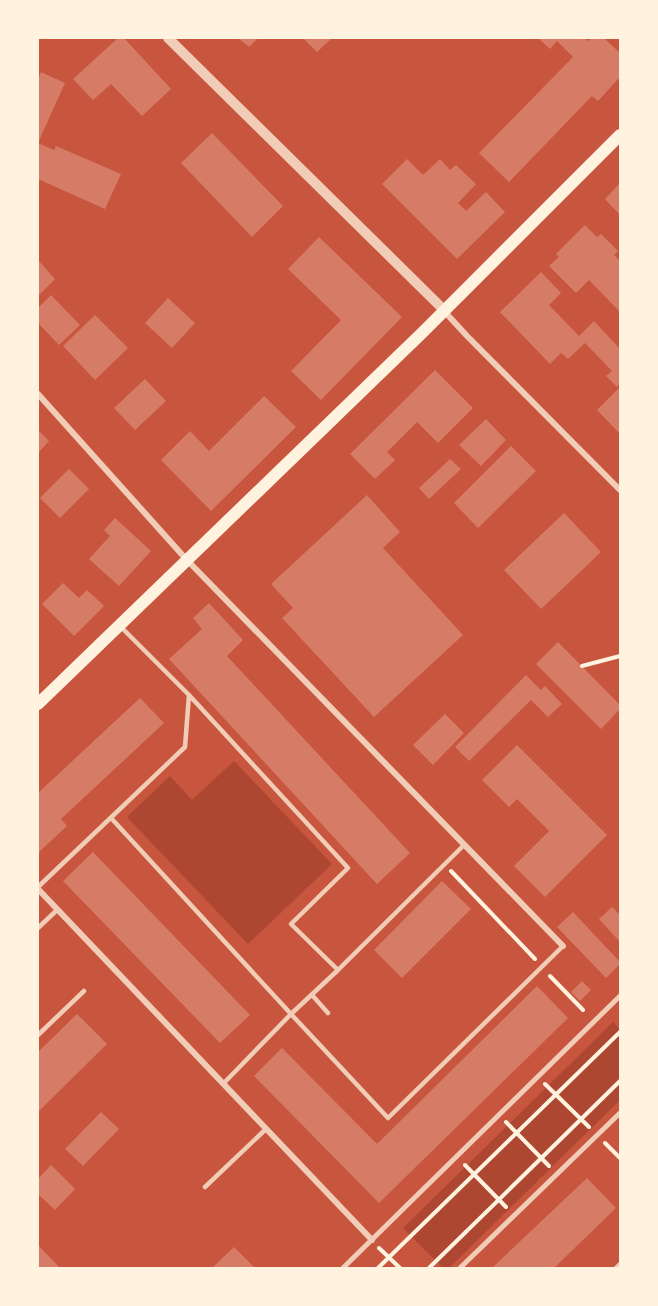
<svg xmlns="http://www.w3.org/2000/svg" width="658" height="1306" font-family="Raleway,sans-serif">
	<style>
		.green { fill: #ae4732 }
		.building { fill: #d67c66 }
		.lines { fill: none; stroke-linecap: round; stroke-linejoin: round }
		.path { stroke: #fff3e0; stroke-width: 4 }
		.service { stroke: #f1ccb7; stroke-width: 4.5 }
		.pedestrian { stroke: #f1ccb7; stroke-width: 5 }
		.minor { stroke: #f1ccb7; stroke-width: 6 }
		.tertiary { stroke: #f1ccb7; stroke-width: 10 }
		.secondary { stroke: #fff3e0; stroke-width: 12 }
	</style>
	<rect width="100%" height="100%" fill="#c8553d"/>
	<path class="green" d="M234 761 332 864 248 944 127 817 170 776 192 800Z
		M613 1022 620 1029V1100L449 1268H443L403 1228Z"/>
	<path class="building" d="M118 38H124L171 89 142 116 111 84 93 100 73 79Z
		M238 38H258L249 47Z
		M303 38H332L317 52Z
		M538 38H585L588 41 592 38H604L620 53V77L598 101 592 96 509 182 479 153 573 57 557 41 550 49Z
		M41 72 65 83 38 143 54 150 56 146 121 174 105 209 38 179V80Z
		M212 133 283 206 252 237 181 163Z
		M407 159 423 175 440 159 450 170 456 165 476 184 458 203 466 211 486 192 505 212 457 259 382 184Z
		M620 183V215L605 199Z
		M585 225 597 237 601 234 618 251 614 255 620 261V312L589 280 576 293 549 266 559 257 556 254Z
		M319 237 402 317 321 400 291 371 341 320 288 269Z
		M38 260 55 279 38 296Z
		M541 272 561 293 549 305 579 336 594 321 620 349V383L617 387 606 376 612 371 585 343 568 359 561 353 550 364 500 312Z
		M51 295 80 325 59 345 38 323V308Z
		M168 298 195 323 172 348 145 323Z
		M95 315 128 348 95 380 63 346Z
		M435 370 473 408 438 443 417 422 387 452 395 460 375 479 350 454Z
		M145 379 166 401 135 430 114 408Z
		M620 387V434L597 410Z
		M264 396 296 427 211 511 161 460 190 431 209 451Z
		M486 419 506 440 481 466 459 445Z
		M38 430 49 441 38 453Z
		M511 446 536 471 478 528 454 503Z
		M450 459 461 469 429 499 419 488Z
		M69 469 89 489 60 518 40 498Z
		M367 495 400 532 383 548 463 635 374 717 282 618 293 608 271 584Z
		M564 513 601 552 541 609 504 570Z
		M115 518 151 551 119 586 89 559 110 536 104 530Z
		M63 583 79 598 87 590 104 606 74 636 42 604Z
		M209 603 243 640 227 656 410 853 377 884 169 659 202 629 193 618Z
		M558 642 620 705V709L601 729 536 664Z
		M526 675 541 690 545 686 562 704 548 717 531 700 469 761 455 747Z
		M140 698 164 723 61 819 67 826 38 853V793Z
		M445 714 464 733 433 765 413 745Z
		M517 745 607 835 545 897 514 866 549 831 517 799 509 807 482 780Z
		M93 852 250 1015 220 1043 63 881Z
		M442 881 471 909 402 978 374 950Z
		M612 907 620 915V942L599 919Z
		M573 912 620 962V964L606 978 557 927Z
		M582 981 591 990 580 1001 571 992Z
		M537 986 568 1018 379 1203 254 1076 282 1048 377 1144Z
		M77 1014 107 1044 38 1112V1052Z
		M101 1112 119 1129 83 1166 65 1149Z
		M51 1165 75 1189 55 1210 38 1194V1179Z
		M587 1178 616 1208 554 1268H492Z
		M38 1245 60 1268H38Z
		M234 1247 255 1268H212Z"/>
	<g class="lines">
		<path class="path" d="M582 666 620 656
			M451 871 535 959
			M550 976 583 1010
			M545 1084 589 1127
			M506 1122 549 1166
			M605 1143 620 1158
			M465 1165 506 1207
			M379 1248 400 1268
			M378 1268 620 1032
			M429 1268 620 1081"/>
		<path class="service" d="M121 627 189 695 348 868 291 924 338 970
			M111 818 291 1014 223 1084
			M464 845 338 970 291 1014 388 1118 563 946
			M38 887 185 747 189 695
			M38 928 57 910
			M312 995 328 1013
			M38 1035 84 991
			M205 1187 266 1129
			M616 1268 620 1264"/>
		<path class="pedestrian" d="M343 1268 620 996
			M460 1268 620 1113"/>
		<path class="minor" d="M444 311 467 336 620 490
			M38 394 186 559 563 946
			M38 889 372 1240"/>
		<path class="tertiary" d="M168 38 444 310"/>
		<path class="secondary" d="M38 704 423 332 620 135"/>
	</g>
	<rect width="658" height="1306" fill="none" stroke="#fff3e0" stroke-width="78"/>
</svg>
